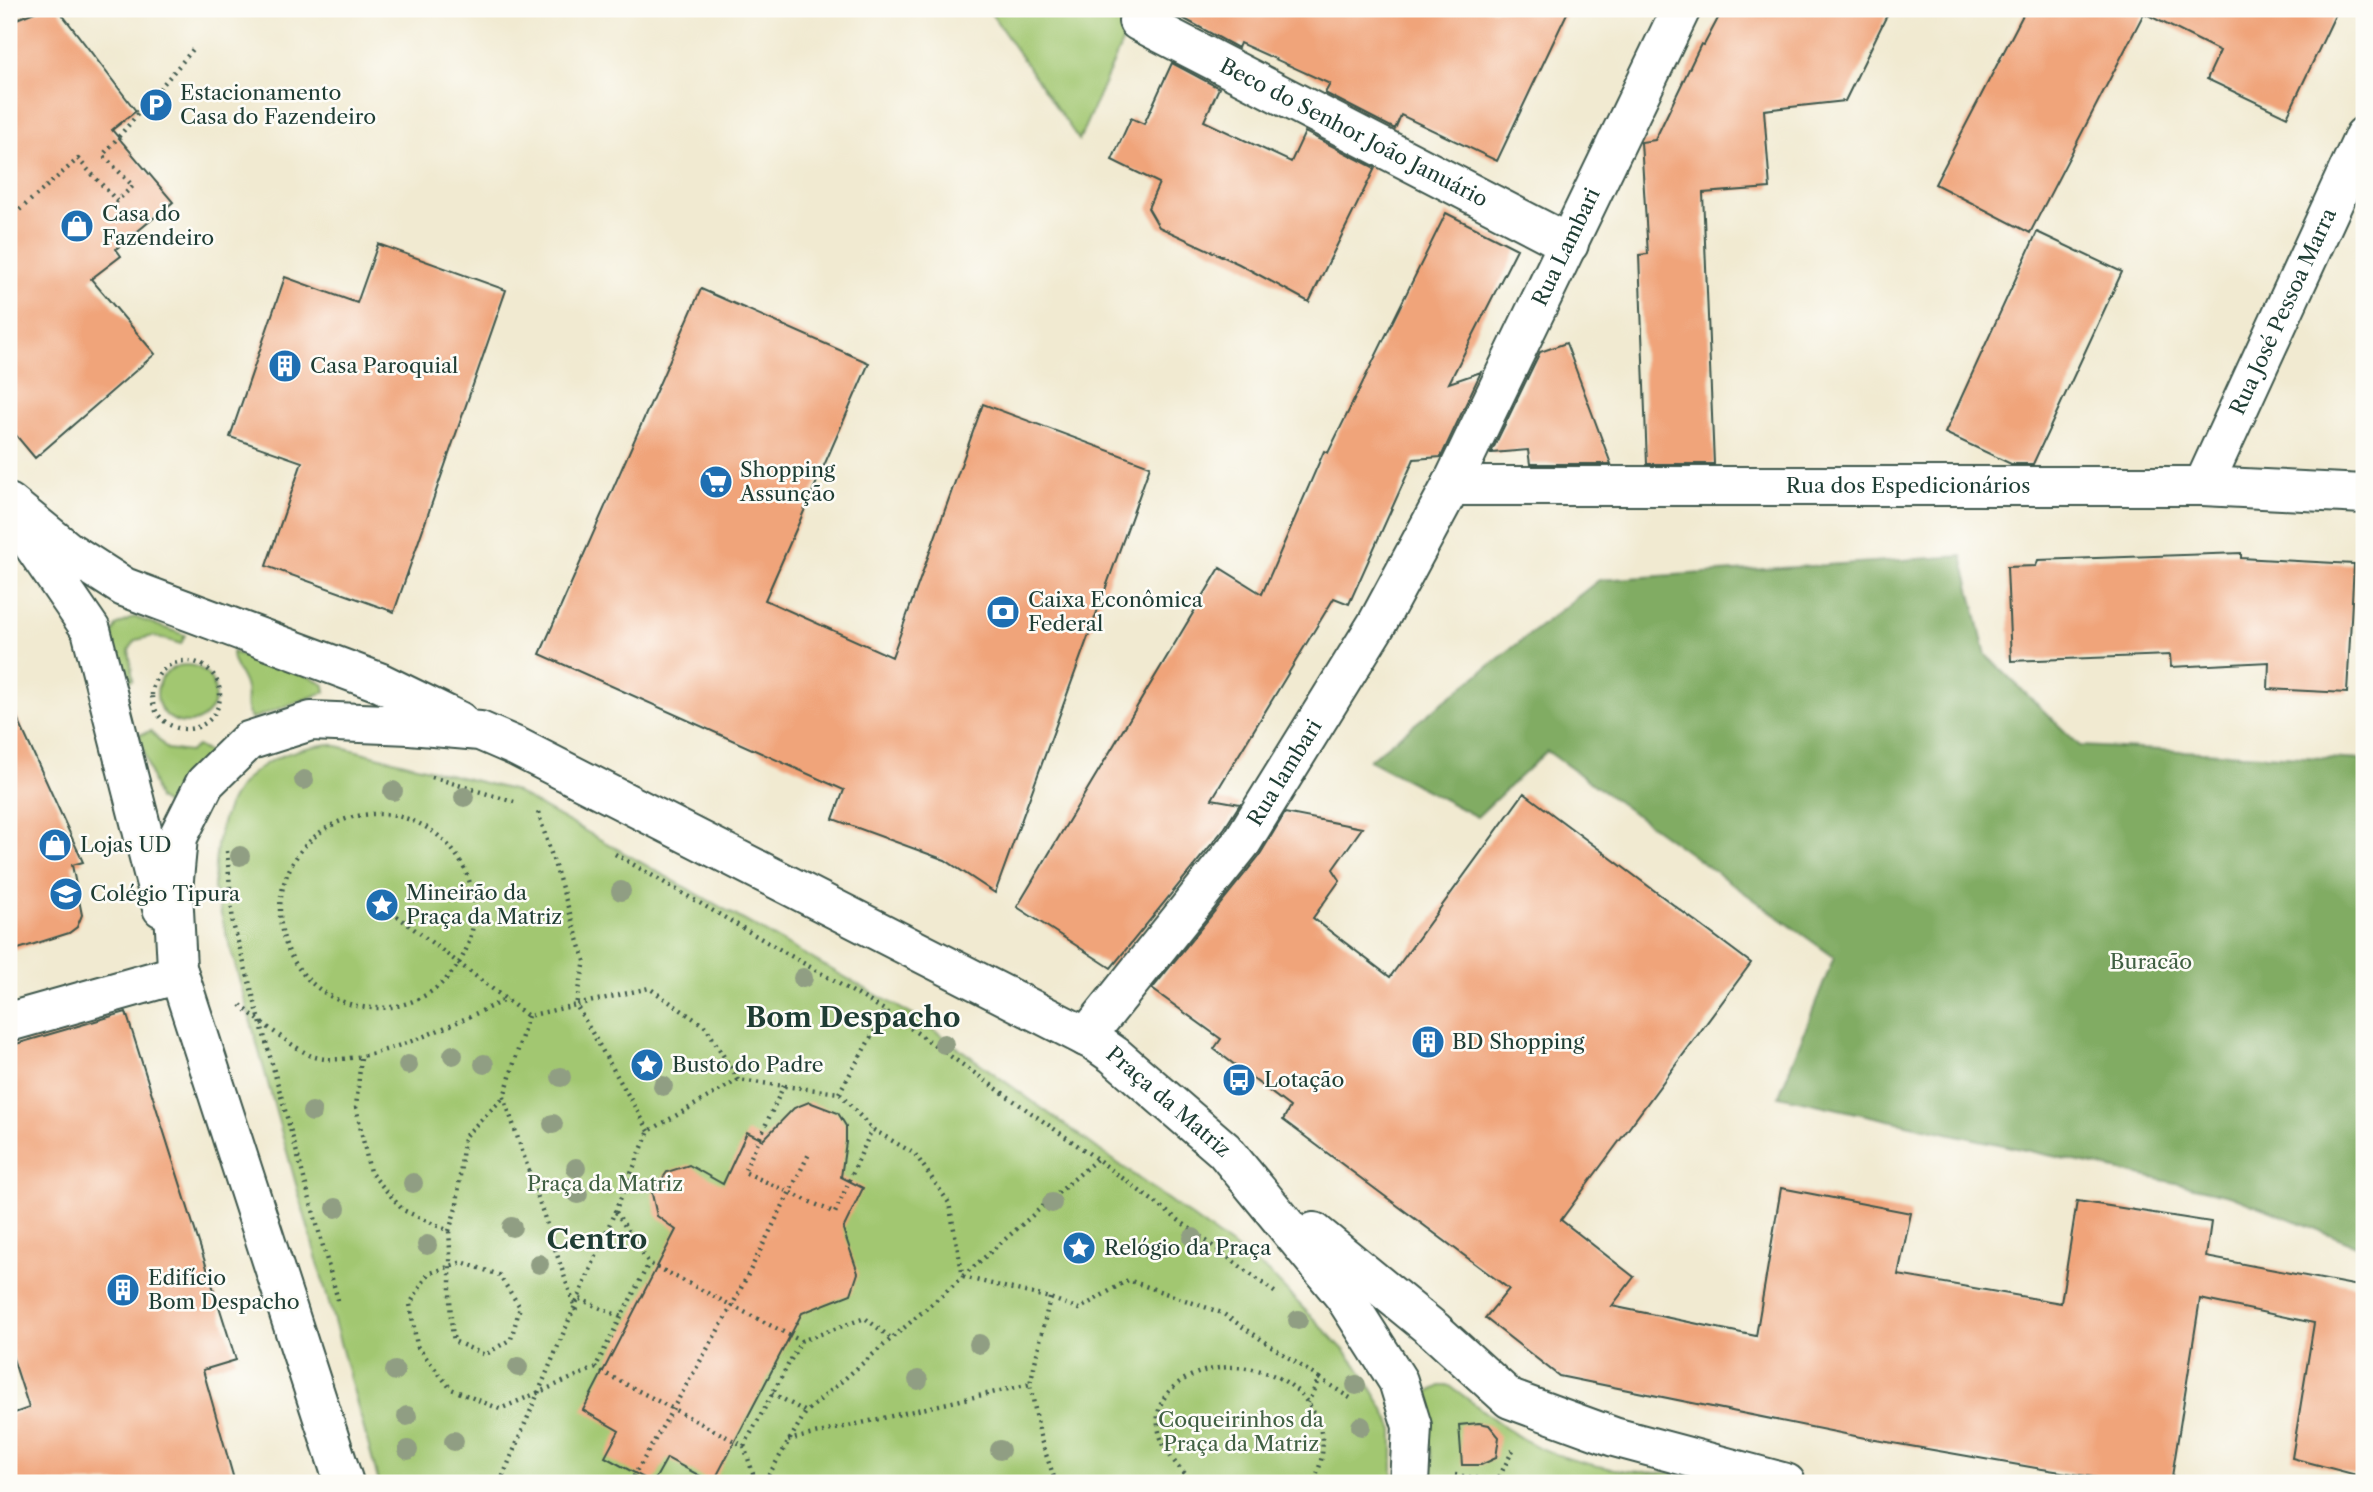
<svg xmlns="http://www.w3.org/2000/svg" width="2373" height="1492" font-family="'Libre Caslon Text',serif">
	<style>
		.green { fill: #a2c771; stroke: #608252; stroke-width: 2 }
		.forest { fill: #81ac63; stroke: #50744c; stroke-width: 2 }
		.building { fill: #f0a47a }
		.lines { fill: none; stroke-linecap: round; stroke-linejoin: round }
		.minor-casing { stroke: #3e574c; stroke-width: 42 }
		.secondary-casing { stroke: #3e574c; stroke-width: 42 }
		.path { stroke: #3e574c; stroke-width: 4.5; stroke-dasharray: 2 5; stroke-linecap: butt }
		.minor { stroke: #fff; stroke-width: 38 }
		.secondary { stroke: #fff; stroke-width: 38 }
		.tree { fill: #909e83 }
		.labels { text-anchor: middle; stroke-width: 5; stroke-linejoin: round; paint-order: stroke }
		.poi-label { font-size: 21px; fill: #1f3d34; stroke: #fdfcf7; text-anchor: start }
		.street-label { font-size: 21px; fill: #1f3d34; stroke: #fdfcf7 }
		.park-label { font-size: 21px; fill: #406043; stroke: #fdfcf7 }
		.district-label { font-size: 28px; font-weight: bold; fill: #1f3d34; stroke: #fdfcf7 }
	</style>
	<rect width="100%" height="100%" fill="#fdfcf7"/>
	<filter id="ink" filterUnits="userSpaceOnUse"><feTurbulence type="fractalNoise" baseFrequency=".0143" numOctaves="2"/><feDisplacementMap in="SourceGraphic" scale="14" xChannelSelector="R" yChannelSelector="G"/><feConvolveMatrix kernelMatrix="1 2 1 2 8 2 1 2 1" color-interpolation-filters="sRGB"/></filter>
	<filter id="wash" filterUnits="userSpaceOnUse"><feTurbulence type="fractalNoise" baseFrequency=".00686" numOctaves="4" result="noise"/><feDisplacementMap in="SourceGraphic" scale="28" xChannelSelector="R" yChannelSelector="G"/><feGaussianBlur stdDeviation="1.57" result="paint"/><feColorMatrix in="noise" values="0 0 0 0 0 0 0 0 0 0 0 0 0 0 0 0 0 1.4 0 .05"/><feComposite in="paint" operator="in"/></filter>
	<g filter="url(#wash)">
		<rect width="100%" height="100%" fill="#f1ead1"/>
		<path class="green" d="M988 9H1137L1079 140Z
			M134 617 185 635 181 644 154 636 136 640 129 650 133 680 124 684 112 635 116 626Z
			M232 652 313 678 324 685 325 692 251 719C242 704 250 699 245 685 241 672 232 666 232 652Z
			M157 694a29 29 0 1 1 58 0a29 29 0 1 1-58 0Z
			M151 731 167 749 189 752 197 746 210 753 180 805H168L158 799 139 735Z
			M329 744 512 790 916 1017 1269 1273 1344 1350 1361 1371 1385 1411 1393 1430V1483H379L214 889C214 804 240 755 329 744Z
			M1440 1386H1450C1474 1402 1496 1423 1521 1438 1564 1463 1623 1474 1672 1473L1682 1483H1431C1437 1453 1420 1422 1425 1395Z"/>
		<path class="forest" d="M1962 556 1986 655 2080 746 2364 760V1248L2230 1195 1779 1096 1834 957 1547 751 1477 817 1369 760 1599 580Z"/>
		<g id="blocks">
			<path class="building" d="M42 9H58L136 111 112 130 173 202 116 249 121 256 91 279 155 354 35 458 9 427V22Z
				M1166 9H1569L1497 161 1401 115 1395 129 1325 93 1330 84 1240 43 1238 48Z
				M1723 9H1890L1845 101 1764 110 1770 188 1703 193 1714 464H1647L1639 255 1648 254 1641 142 1655 140 1701 44 1704 45Z
				M2026 9H2338L2287 117 2207 79 2220 51 2144 13 2030 233 1935 184Z
				M1172 63 1219 88 1204 121 1291 162 1305 132 1375 168 1309 302 1239 264 1159 227 1148 208 1159 183 1112 160 1131 118 1144 124Z
				M1446 213 1517 249 1449 383 1481 372 1441 457 1414 459 1349 604 1334 598 1212 799 1240 804 1224 829 1111 968 1017 907 1220 568 1262 594 1324 451 1328 453Z
				M2037 232 2122 272 2033 464H2011L1945 433Z
				M378 244 506 290 394 612 266 566 302 462 230 437 285 277 357 303Z
				M701 289 869 363 765 600 892 657 983 404 1150 466 995 893 945 860 833 819 844 790 540 654Z
				M1566 343 1611 464H1530L1528 450 1491 453 1540 352Z
				M2241 553V558L2354 564 2347 693 2268 689 2269 662 2171 667 2170 655 2011 661 2007 567 2036 566 2038 560Z
				M9 700 83 862 72 865 82 915 77 927 69 933 9 952Z
				M1524 793 1751 963 1561 1220 1634 1277 1612 1306 1756 1336 1781 1188 1911 1213 1898 1275 2061 1303 2077 1201 2211 1222 2206 1257 2364 1287V1477L2292 1458 2314 1323 2200 1299 2171 1483H2131L2036 1468 1870 1439 1559 1376 1485 1318 1509 1289 1283 1120 1290 1107 1214 1049 1221 1039 1152 989 1259 856 1285 813 1362 828 1333 869 1340 880 1313 918 1390 977Z
				M126 1012 236 1360 203 1370 235 1483H9V1415L29 1408 9 1346V1046Z
				M809 1102 838 1113 846 1126V1142L841 1177 863 1188 843 1229 858 1273 851 1294 802 1313 713 1483 667 1458 653 1483 605 1457 619 1431 583 1410 676 1230 657 1216 652 1194 667 1172 689 1165 723 1184 747 1132 763 1140 794 1108Z
				M1479 1423 1489 1425 1499 1437 1496 1458 1481 1465H1462L1459 1425Z"/>
		</g>
	</g>
	<g filter="url(#ink)">
		<use href="#blocks" fill-opacity="0" stroke="#3e574c" stroke-width="2"/>
		<g class="lines">
			<defs>
				<g id="minor">
					<path id="s1" d="M1138 21 1569 244"/>
					<path id="s2" d="M1451 486H2203L2364 494"/>
					<path id="s3" d="M2203 486 2364 136"/>
					<path id="s4" d="M1086 1037 1242 842 1378 622 1451 486 1681 9"/>
				</g>
				<g id="secondary">
					<path d="M9 503 68 551 124 587 379 682 459 721"/>
					<path d="M24 532 91 630 162 908"/>
					<path d="M9 1022 179 974"/>
					<path d="M1314 1232 1435 1331 1510 1399 1614 1437 1786 1483"/>
					<path id="s5" d="M344 1483 177 968 173 890 178 837 205 783 248 741 311 721 410 725 480 731 517 747 1094 1041 1114 1055 1224 1150 1344 1296 1398 1381 1412 1426 1409 1483"/>
				</g>
			</defs>
			<use href="#minor" class="minor-casing"/>
			<use href="#secondary" class="secondary-casing"/>
			<path class="path" d="M9 219 78 159 117 201 133 186 103 155 195 47
				M152 695a34 34 0 1 1 68 0a34 34 0 1 1-68 0Z
				M432 777 514 802
				M280 911a97 97 0 1 1 194 0a97 97 0 1 1-194 0Z
				M227 851 233 924 338 1300
				M615 854 886 1011 1097 1159 1277 1294
				M397 916 528 1016 576 1005 585 961 538 812
				M241 1005C253 1017 297 1050 312 1056 359 1073 463 1019 507 999
				M528 1016 504 1097 576 1311
				M361 1058 356 1107 370 1172 403 1210 449 1231C452 1268 447 1305 454 1341L485 1355 511 1339 520 1307 499 1275 462 1262 428 1274 410 1304 417 1346 451 1389 500 1409 595 1368 649 1263
				M784 1085 744 1172 835 1213 872 1129
				M839 1093 886 1011
				M649 1131 576 1005 649 988 706 1027 738 1080
				M616 1212 649 1263 801 1341
				M449 1231 457 1205 464 1137 504 1097
				M963 1276 1097 1159
				M963 1277 1050 1298 1079 1309 1128 1280 1222 1313 1319 1378 1308 1403
				M1050 1298 1030 1384 1041 1440 1056 1483
				M580 1299 621 1317
				M595 1368 744 1446 756 1483
				M1319 1378 1350 1398
				M772 1393 806 1412
				M788 1440 1030 1384
				M744 1446 801 1341 865 1318 891 1338
				M1455 1475 1496 1481
				M500 1483 649 1131 738 1080 839 1093 872 1129 915 1154 949 1203 963 1277 806 1412 764 1483
				M630 1483 732 1306 810 1152
				M1195 1483C1079 1381 1266 1320 1314 1413 1326 1437 1325 1458 1313 1483
				M1496 1483 1513 1450"/>
			<use href="#minor" class="minor"/>
			<use href="#secondary" class="secondary"/>
		</g>
		<g class="tree">
			<circle cx="304" cy="780" r="10"/>
			<circle cx="393" cy="791" r="10"/>
			<circle cx="464" cy="797" r="10"/>
			<circle cx="240" cy="856" r="10"/>
			<circle cx="621" cy="891" r="10"/>
			<circle cx="803" cy="978" r="10"/>
			<circle cx="944" cy="1044" r="10"/>
			<circle cx="453" cy="1055" r="10"/>
			<circle cx="484" cy="1064" r="10"/>
			<circle cx="408" cy="1065" r="10"/>
			<circle cx="561" cy="1077" r="10"/>
			<circle cx="663" cy="1086" r="10"/>
			<circle cx="312" cy="1112" r="10"/>
			<circle cx="553" cy="1124" r="10"/>
			<circle cx="576" cy="1168" r="10"/>
			<circle cx="413" cy="1183" r="10"/>
			<circle cx="578" cy="1194" r="10"/>
			<circle cx="1052" cy="1203" r="10"/>
			<circle cx="336" cy="1208" r="10"/>
			<circle cx="512" cy="1227" r="10"/>
			<circle cx="1193" cy="1238" r="10"/>
			<circle cx="427" cy="1245" r="10"/>
			<circle cx="539" cy="1264" r="10"/>
			<circle cx="1298" cy="1320" r="10"/>
			<circle cx="979" cy="1344" r="10"/>
			<circle cx="518" cy="1367" r="10"/>
			<circle cx="395" cy="1371" r="10"/>
			<circle cx="918" cy="1380" r="10"/>
			<circle cx="1356" cy="1385" r="10"/>
			<circle cx="407" cy="1416" r="10"/>
			<circle cx="1361" cy="1426" r="10"/>
			<circle cx="454" cy="1441" r="10"/>
			<circle cx="408" cy="1450" r="10"/>
			<circle cx="1000" cy="1450" r="10"/>
		</g>
	</g>
	<defs>
		<symbol id="parking-disc" viewBox="-11 -11 22 22"><circle r="9.5" fill="#1f6fb2" stroke="#fdfcf7"/><path d="M-3.5-5.5H1a3.5 3.5 0 0 1 0 7H-1V5.5H-3.5ZM-1-3.4V-.6H.8a1.4 1.4 0 0 0 0-2.8Z" fill="#fff"/></symbol>
		<symbol id="shop-disc" viewBox="-11 -11 22 22"><circle r="9.5" fill="#1f6fb2" stroke="#fdfcf7"/><path d="M-5-2.5h2.3a2.7 3.5 0 0 1 5.4 0H5L5.5 6h-11ZM-1.5-2.5h3a1.5 2.3 0 0 0-3 0Z" fill="#fff"/></symbol>
		<symbol id="building-disc" viewBox="-11 -11 22 22"><circle r="9.5" fill="#1f6fb2" stroke="#fdfcf7"/><path d="M-4-6H4V6H1V3H-1V6H-4ZM-2.5-4.3h1.7v1.8h-1.7ZM.8-4.3h1.7v1.8H.8ZM-2.5-1h1.7V.8h-1.7ZM.8-1h1.7V.8H.8Z" fill="#fff"/></symbol>
		<symbol id="supermarket-disc" viewBox="-11 -11 22 22"><circle r="9.5" fill="#1f6fb2" stroke="#fdfcf7"/><path d="M-6-5.5h2.5l.6 2H6L4.5 2H-2.5L-4.4-4H-6ZM-1.5 3.2a1.3 1.3 0 1 0 .1 0ZM3 3.2a1.3 1.3 0 1 0 .1 0Z" fill="#fff"/></symbol>
		<symbol id="bank-disc" viewBox="-11 -11 22 22"><circle r="9.5" fill="#1f6fb2" stroke="#fdfcf7"/><path d="M-6-4H6V4H-6ZM0-2.3a2.3 2.3 0 1 0 0 4.6a2.3 2.3 0 1 0 0-4.6Z" fill="#fff"/></symbol>
		<symbol id="school-disc" viewBox="-11 -11 22 22"><circle r="9.5" fill="#1f6fb2" stroke="#fdfcf7"/><path d="M0-5L7-2L0 1L-7-2ZM-4 1L0 2.5L4 1V4Q0 6-4 4Z" fill="#fff"/></symbol>
		<symbol id="sight-disc" viewBox="-11 -11 22 22"><circle r="9.5" fill="#1f6fb2" stroke="#fdfcf7"/><path d="M0-6L1.8-2.2L6-1.7L2.9 1.2L3.7 5.4L0 3.3L-3.7 5.4L-2.9 1.2L-6-1.7L-1.8-2.2Z" fill="#fff"/></symbol>
		<symbol id="bus-disc" viewBox="-11 -11 22 22"><circle r="9.5" fill="#1f6fb2" stroke="#fdfcf7"/><path d="M-5-6H5V4H4V6H2V4H-2V6H-4V4H-5ZM-3.5-4V0h7V-4ZM-3.5 1.2v1.5H-2V1.2ZM2 1.2v1.5H3.5V1.2Z" fill="#fff"/></symbol>
	</defs>
	<g fill-rule="evenodd">
		<use href="#parking-disc" x="137" y="86" width="38" height="38"/>
		<use href="#shop-disc" x="58" y="207" width="38" height="38"/>
		<use href="#building-disc" x="266" y="347" width="38" height="38"/>
		<use href="#supermarket-disc" x="697" y="463" width="38" height="38"/>
		<use href="#bank-disc" x="984" y="593" width="38" height="38"/>
		<use href="#shop-disc" x="36" y="826" width="38" height="38"/>
		<use href="#school-disc" x="47" y="875" width="38" height="38"/>
		<use href="#sight-disc" x="363" y="886" width="38" height="38"/>
		<use href="#building-disc" x="1409" y="1023" width="38" height="38"/>
		<use href="#sight-disc" x="628" y="1046" width="38" height="38"/>
		<use href="#bus-disc" x="1220" y="1061" width="38" height="38"/>
		<use href="#sight-disc" x="1060" y="1229" width="38" height="38"/>
		<use href="#building-disc" x="104" y="1271" width="38" height="38"/>
	</g>
	<g class="labels">
		<g class="poi-label">
			<text x="180" y="100">Estacionamento<tspan x="180" dy="24">Casa do Fazendeiro</tspan></text>
			<text x="102" y="221">Casa do<tspan x="102" dy="24">Fazendeiro</tspan></text>
			<text x="310" y="373">Casa Paroquial</text>
			<text x="740" y="477">Shopping<tspan x="740" dy="24">Assunção</tspan></text>
			<text x="1028" y="607">Caixa Econômica<tspan x="1028" dy="24">Federal</tspan></text>
			<text x="80" y="852">Lojas UD</text>
			<text x="406" y="900">Mineirão da<tspan x="406" dy="24">Praça da Matriz</tspan></text>
			<text x="90" y="901">Colégio Tipura</text>
			<text x="1452" y="1049">BD Shopping</text>
			<text x="672" y="1072">Busto do Padre</text>
			<text x="1264" y="1087">Lotação</text>
			<text x="1104" y="1255">Relógio da Praça</text>
			<text x="148" y="1285">Edifício<tspan x="148" dy="24">Bom Despacho</tspan></text>
		</g>
		<g class="street-label">
			<text dy="7" stroke="none"><textPath href="#s1" startOffset="243">Beco do Senhor João Januário</textPath></text>
			<text dy="7" stroke="none"><textPath href="#s4" startOffset="928">Rua Lambari</textPath></text>
			<text dy="7" stroke="none"><textPath href="#s3" startOffset="192">Rua José Pessoa Marra</textPath></text>
			<text dy="7" stroke="none"><textPath href="#s2" startOffset="457">Rua dos Espedicionários</textPath></text>
			<text dy="7" stroke="none"><textPath href="#s4" startOffset="331">Rua lambari</textPath></text>
			<text dy="7" stroke="none"><textPath href="#s5" startOffset="1813">Praça da Matriz</textPath></text>
		</g>
		<g class="park-label">
			<text x="2151" y="969">Buracão</text>
			<text x="605" y="1191">Praça da Matriz</text>
			<text x="1241" y="1427">Coqueirinhos da<tspan x="1241" dy="24">Praça da Matriz</tspan></text>
		</g>
		<g class="district-label">
			<text x="853" y="1027">Bom Despacho</text>
			<text x="597" y="1249">Centro</text>
		</g>
	</g>
	<rect width="2373" height="1492" fill="none" stroke="#fdfcf7" stroke-width="35"/>
</svg>
